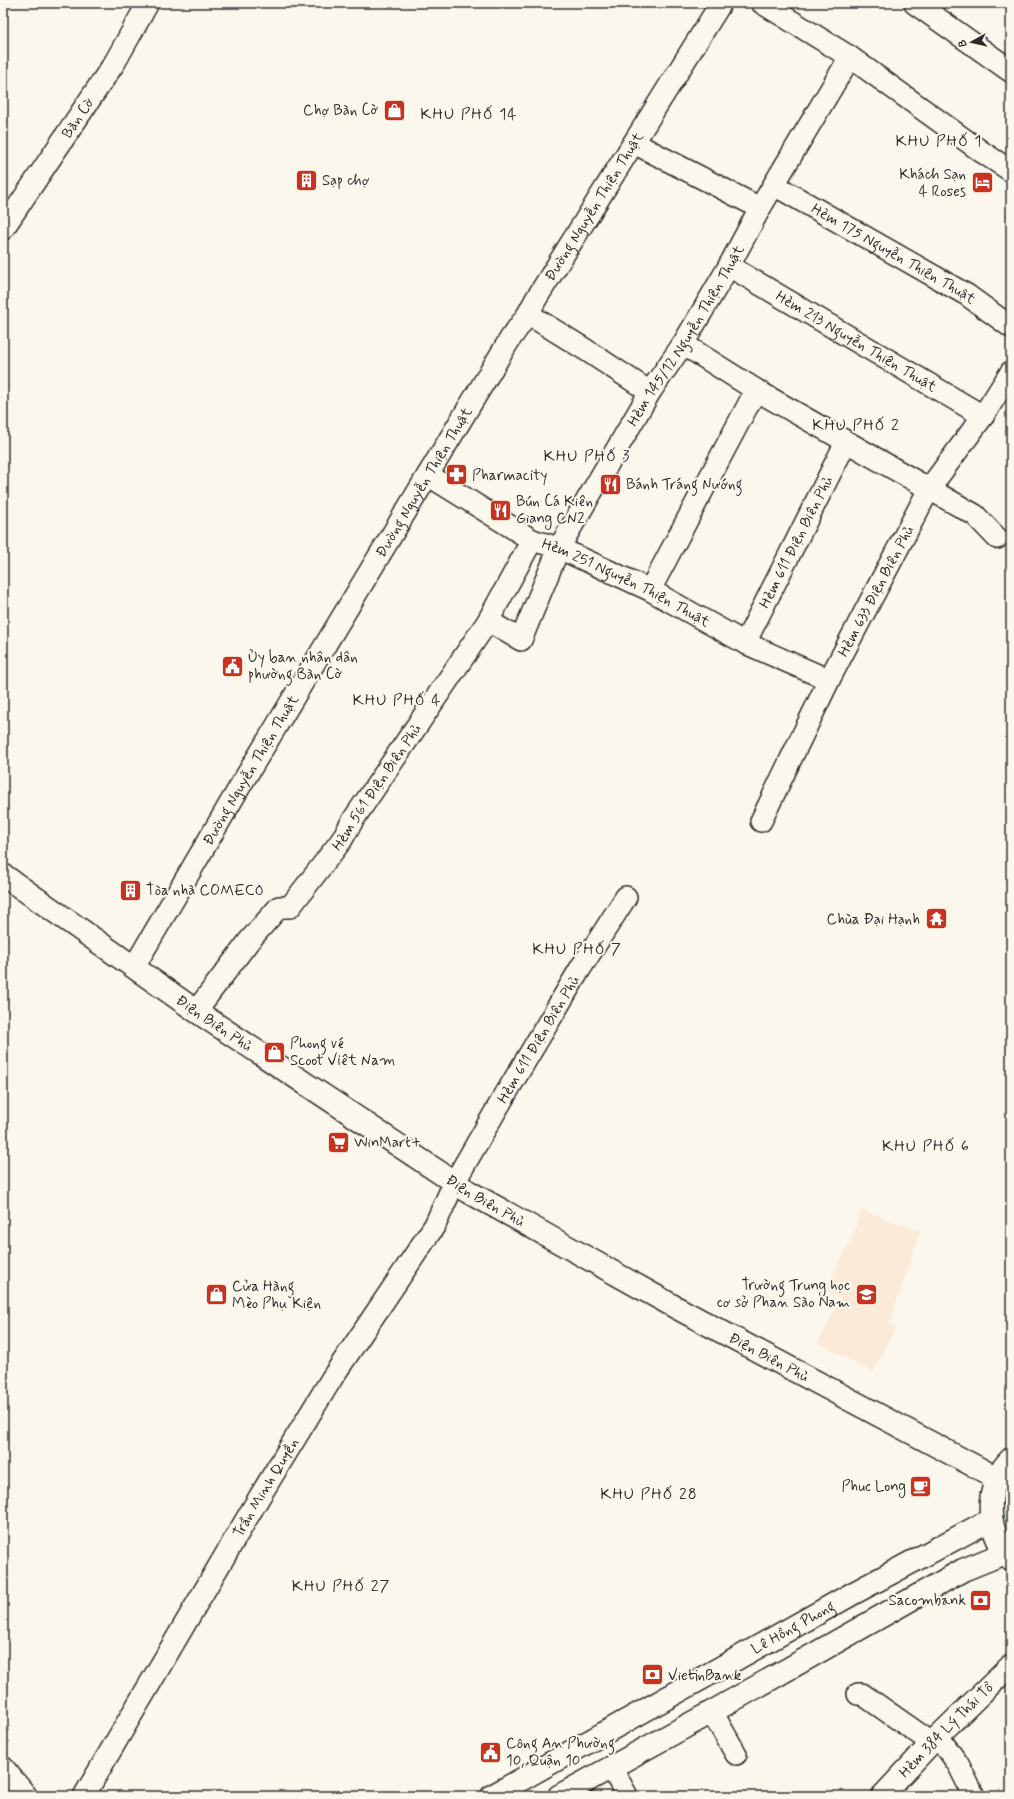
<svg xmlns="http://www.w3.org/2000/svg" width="1014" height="1799" font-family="Mynerve,sans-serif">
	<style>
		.built { fill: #faead7 }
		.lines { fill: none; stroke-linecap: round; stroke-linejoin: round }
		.minor-casing { stroke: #2b2b2b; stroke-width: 24 }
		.major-casing { stroke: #2b2b2b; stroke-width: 25 }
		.minor { stroke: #fbf7ec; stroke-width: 21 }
		.major { stroke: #fbf7ec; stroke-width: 22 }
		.labels { text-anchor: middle; stroke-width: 4; stroke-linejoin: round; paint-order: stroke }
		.poi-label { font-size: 15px; fill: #2b2b2b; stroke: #fbf7ec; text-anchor: start }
		.street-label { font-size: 15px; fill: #2b2b2b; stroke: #fbf7ec }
		.neighbourhood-label { font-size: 16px; letter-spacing: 1px; fill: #2b2b2b; stroke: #fbf7ec }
	</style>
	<rect width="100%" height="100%" fill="#fbf7ec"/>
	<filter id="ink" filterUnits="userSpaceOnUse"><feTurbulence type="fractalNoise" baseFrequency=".025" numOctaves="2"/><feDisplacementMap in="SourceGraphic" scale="8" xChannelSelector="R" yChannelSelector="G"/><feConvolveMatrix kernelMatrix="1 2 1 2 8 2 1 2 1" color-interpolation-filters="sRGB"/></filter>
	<g filter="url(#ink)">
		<path class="built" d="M861 1210 920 1231 889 1325 895 1328 873 1372 818 1343 841 1298 825 1290 851 1240Z"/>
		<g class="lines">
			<defs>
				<g id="minor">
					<path d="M762 3 850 57 982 152 1011 171"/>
					<path d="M634 143 760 208"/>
					<path id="s1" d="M774 185 967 295 1011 327"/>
					<path id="s2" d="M3 229 115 62 148 3"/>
					<path id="s3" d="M729 266 983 416"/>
					<path d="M528 314 586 350 650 392"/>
					<path d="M683 344 756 390 975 515 997 538"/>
					<path id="s4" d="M428 475 532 540 559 548 650 590 745 643 829 680"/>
					<path d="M650 590 756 390"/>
					<path id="s5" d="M488 621 521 640 559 548 650 392 683 344 729 266 760 208 850 57"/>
					<path id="s6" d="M745 643 846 442"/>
					<path id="s7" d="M761 821 829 680 929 489 983 416 1011 372"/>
					<path id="s8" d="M134 967 242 783 510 339 528 314 536 299 721 3"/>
					<path id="s9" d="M196 1011 249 941 279 907H290L341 841 353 820 488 621 532 540"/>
					<path d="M858 1694H862L932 1743"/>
					<path d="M712 1712 736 1754"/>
					<path d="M938 1736 958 1764 974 1796"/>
					<path d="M612 1768 627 1796"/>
					<path id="s10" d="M84 1796 257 1501 332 1378 435 1225 454 1183 495 1112 580 969 626 897"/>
					<path id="s11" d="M882 1796 938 1736 1011 1665"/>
				</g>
				<g id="major">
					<path d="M915 3 1011 71"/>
					<path id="s12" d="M3 875 196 1011 469 1192 677 1308 997 1478"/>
					<path d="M1011 1459C983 1486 985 1532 1011 1559"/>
					<path d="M3 1768 26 1796"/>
					<path id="s13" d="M492 1796 852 1594 990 1520"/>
					<path d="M559 1796 712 1712 963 1570 1005 1553"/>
				</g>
			</defs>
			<use href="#minor" class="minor-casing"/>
			<use href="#major" class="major-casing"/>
			<use href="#minor" class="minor"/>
			<use href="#major" class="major"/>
		</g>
	</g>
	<defs>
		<symbol id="shop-square" viewBox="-11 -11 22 22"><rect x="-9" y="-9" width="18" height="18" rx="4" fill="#c8321e" stroke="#fbf7ec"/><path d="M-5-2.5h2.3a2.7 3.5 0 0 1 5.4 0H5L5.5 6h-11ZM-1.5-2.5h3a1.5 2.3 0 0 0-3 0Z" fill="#fff"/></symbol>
		<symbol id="building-square" viewBox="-11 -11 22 22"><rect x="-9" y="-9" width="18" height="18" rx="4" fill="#c8321e" stroke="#fbf7ec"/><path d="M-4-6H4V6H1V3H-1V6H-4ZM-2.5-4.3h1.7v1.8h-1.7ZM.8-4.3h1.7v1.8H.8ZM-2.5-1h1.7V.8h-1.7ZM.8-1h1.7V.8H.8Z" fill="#fff"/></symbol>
		<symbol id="hotel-square" viewBox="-11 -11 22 22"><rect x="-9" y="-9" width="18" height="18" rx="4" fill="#c8321e" stroke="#fbf7ec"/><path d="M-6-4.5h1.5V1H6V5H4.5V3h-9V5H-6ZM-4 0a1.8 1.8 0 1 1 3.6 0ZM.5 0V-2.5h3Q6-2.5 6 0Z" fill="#fff"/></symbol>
		<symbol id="pharmacy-square" viewBox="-11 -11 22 22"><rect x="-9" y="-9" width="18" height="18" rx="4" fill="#c8321e" stroke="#fbf7ec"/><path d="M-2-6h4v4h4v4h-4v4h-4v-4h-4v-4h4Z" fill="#fff"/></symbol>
		<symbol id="restaurant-square" viewBox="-11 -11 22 22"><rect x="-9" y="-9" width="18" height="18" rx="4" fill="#c8321e" stroke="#fbf7ec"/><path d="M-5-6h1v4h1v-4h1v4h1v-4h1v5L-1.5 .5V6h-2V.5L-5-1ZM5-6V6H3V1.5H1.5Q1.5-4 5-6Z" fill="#fff"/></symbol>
		<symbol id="civic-square" viewBox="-11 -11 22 22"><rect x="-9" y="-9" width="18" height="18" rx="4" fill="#c8321e" stroke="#fbf7ec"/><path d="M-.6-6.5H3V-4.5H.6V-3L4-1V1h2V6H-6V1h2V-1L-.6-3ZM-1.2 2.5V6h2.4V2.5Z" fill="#fff"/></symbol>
		<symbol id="temple-square" viewBox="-11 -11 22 22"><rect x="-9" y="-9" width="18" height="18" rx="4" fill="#c8321e" stroke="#fbf7ec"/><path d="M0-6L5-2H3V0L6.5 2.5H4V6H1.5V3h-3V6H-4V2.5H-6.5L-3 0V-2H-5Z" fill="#fff"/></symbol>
		<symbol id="supermarket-square" viewBox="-11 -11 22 22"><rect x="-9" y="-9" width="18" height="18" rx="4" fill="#c8321e" stroke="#fbf7ec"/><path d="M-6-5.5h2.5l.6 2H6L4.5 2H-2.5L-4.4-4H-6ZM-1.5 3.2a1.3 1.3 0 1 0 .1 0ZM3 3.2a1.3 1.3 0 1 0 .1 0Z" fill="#fff"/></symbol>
		<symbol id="school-square" viewBox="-11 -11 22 22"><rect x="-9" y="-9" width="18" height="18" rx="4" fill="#c8321e" stroke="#fbf7ec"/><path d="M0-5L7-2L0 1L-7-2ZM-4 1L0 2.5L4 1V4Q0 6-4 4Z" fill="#fff"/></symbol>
		<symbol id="cafe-square" viewBox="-11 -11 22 22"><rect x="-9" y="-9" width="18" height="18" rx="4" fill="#c8321e" stroke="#fbf7ec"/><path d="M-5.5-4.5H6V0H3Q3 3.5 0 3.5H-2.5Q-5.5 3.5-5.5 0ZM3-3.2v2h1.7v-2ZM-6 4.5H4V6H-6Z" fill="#fff"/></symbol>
		<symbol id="bank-square" viewBox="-11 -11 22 22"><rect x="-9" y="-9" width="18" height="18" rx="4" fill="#c8321e" stroke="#fbf7ec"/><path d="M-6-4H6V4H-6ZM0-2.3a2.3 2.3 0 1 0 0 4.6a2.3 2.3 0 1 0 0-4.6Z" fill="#fff"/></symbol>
	</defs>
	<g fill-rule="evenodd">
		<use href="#shop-square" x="382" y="98" width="25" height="25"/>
		<use href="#building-square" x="294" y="168" width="25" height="25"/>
		<use href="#hotel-square" x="970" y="170" width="25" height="25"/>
		<use href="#pharmacy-square" x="444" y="462" width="25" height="25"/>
		<use href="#restaurant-square" x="598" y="472" width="25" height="25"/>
		<use href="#restaurant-square" x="488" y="498" width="25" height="25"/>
		<use href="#civic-square" x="220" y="654" width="25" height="25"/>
		<use href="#building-square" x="118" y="878" width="25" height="25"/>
		<use href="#temple-square" x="924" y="906" width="25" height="25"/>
		<use href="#shop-square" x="262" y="1040" width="25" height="25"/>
		<use href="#supermarket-square" x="326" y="1130" width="25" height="25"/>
		<use href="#school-square" x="854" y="1282" width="25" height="25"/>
		<use href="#shop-square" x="204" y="1282" width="25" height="25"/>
		<use href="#cafe-square" x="908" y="1474" width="25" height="25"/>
		<use href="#bank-square" x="968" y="1588" width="25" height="25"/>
		<use href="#bank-square" x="640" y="1662" width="25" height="25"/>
		<use href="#civic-square" x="478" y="1740" width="25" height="25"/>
	</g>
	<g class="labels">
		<g class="poi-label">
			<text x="378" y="115" text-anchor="end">Chợ Bàn Cờ</text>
			<text x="966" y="179" text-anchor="end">Khách Sạn<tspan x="966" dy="17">4 Roses</tspan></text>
			<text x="322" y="185">Sạp chợ</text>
			<text x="472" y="480">Pharmacity</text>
			<text x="626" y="489">Bánh Tráng Nướng</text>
			<text x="516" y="506">Bún Cá Kiên<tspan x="516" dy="17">Giang CN2</tspan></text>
			<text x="248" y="662">Ủy ban nhân dân<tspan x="248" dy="17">phường Bàn Cờ</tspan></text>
			<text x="146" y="895">Tòa nhà COMECO</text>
			<text x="920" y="924" text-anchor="end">Chùa Đại Hạnh</text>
			<text x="290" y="1048">Phong vé<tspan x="290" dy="17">Scoot Viêt Nam</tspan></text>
			<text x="354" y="1147">WinMart+</text>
			<text x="850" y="1290" text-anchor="end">Trường Trung học<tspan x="850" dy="17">cơ sở Phan Sào Nam</tspan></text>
			<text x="232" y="1291">Cửa Hàng<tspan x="232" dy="17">Mèo Phụ Kiện</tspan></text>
			<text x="906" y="1491" text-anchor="end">Phuc Long</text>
			<text x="966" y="1605" text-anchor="end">Sacombank</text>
			<text x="668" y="1680">VietinBank</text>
			<text x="506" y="1748">Công An Phường<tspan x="506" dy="17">10, Quận 10</tspan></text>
		</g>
		<g class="street-label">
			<text dy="5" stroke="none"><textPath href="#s2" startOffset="134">Bàn Cờ</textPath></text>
			<text dy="5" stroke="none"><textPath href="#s8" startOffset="889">Đường Nguyễn Thiện Thuật</textPath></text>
			<text dy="5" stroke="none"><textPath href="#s1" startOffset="138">Hẻm 175 Nguyễn Thiện Thuật</textPath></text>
			<text dy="5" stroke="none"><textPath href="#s5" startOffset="385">Hẻm 145/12 Nguyễn Thiện Thuật</textPath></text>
			<text dy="5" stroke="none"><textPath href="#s3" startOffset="148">Hẻm 213 Nguyễn Thiện Thuật</textPath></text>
			<text dy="5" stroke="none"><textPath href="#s8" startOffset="565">Đường Nguyễn Thiện Thuật</textPath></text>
			<text dy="5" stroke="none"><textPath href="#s6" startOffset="113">Hẻm 611 Ðiện Biên Phủ</textPath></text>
			<text dy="5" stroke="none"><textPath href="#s4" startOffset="226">Hẻm 251 Nguyễn Thiện Thuật</textPath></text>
			<text dy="5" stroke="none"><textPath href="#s7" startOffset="257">Hẻm 633 Ðiện Biên Phủ</textPath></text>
			<text dy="5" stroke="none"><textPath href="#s8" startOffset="229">Đường Nguyễn Thiện Thuật</textPath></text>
			<text dy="5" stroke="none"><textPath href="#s9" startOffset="292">Hẻm 561 Ðiện Biên Phủ</textPath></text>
			<text dy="5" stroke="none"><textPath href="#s12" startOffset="258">Điện Biên Phủ</textPath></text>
			<text dy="5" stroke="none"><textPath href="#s10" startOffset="883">Hẻm 611 Điện Biên Phủ</textPath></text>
			<text dy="5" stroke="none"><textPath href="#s12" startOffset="582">Điện Biên Phủ</textPath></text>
			<text dy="5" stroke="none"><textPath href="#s12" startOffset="906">Điện Biên Phủ</textPath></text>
			<text dy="5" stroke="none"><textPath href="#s10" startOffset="358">Trần Minh Quyền</textPath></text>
			<text dy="5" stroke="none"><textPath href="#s13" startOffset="345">Lê Hồng Phong</textPath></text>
			<text dy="5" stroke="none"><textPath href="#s11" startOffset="92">Hẻm 384 Lý Thái Tổ</textPath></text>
		</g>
		<g class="neighbourhood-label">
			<text x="469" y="119">KHU PHỐ 14</text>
			<text x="939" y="146">KHU PHỐ 1</text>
			<text x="856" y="430">KHU PHỐ 2</text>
			<text x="587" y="461">KHU PHỐ 3</text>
			<text x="397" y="705">KHU PHỐ 4</text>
			<text x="577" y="954">KHU PHỐ 7</text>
			<text x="926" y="1151">KHU PHỐ 6</text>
			<text x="649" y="1499">KHU PHỐ 28</text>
			<text x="341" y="1591">KHU PHỐ 27</text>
		</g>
	</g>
	<rect width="1014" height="1799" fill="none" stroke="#fbf7ec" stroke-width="16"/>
	<rect x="8" y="8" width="998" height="1783" fill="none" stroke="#2b2b2b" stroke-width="1.5" filter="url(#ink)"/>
	<g transform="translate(972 42) rotate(262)" stroke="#fbf7ec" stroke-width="3" paint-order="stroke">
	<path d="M0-3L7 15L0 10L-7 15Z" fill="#2b2b2b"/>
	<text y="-6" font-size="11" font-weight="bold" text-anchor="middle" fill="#2b2b2b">B</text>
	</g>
</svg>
